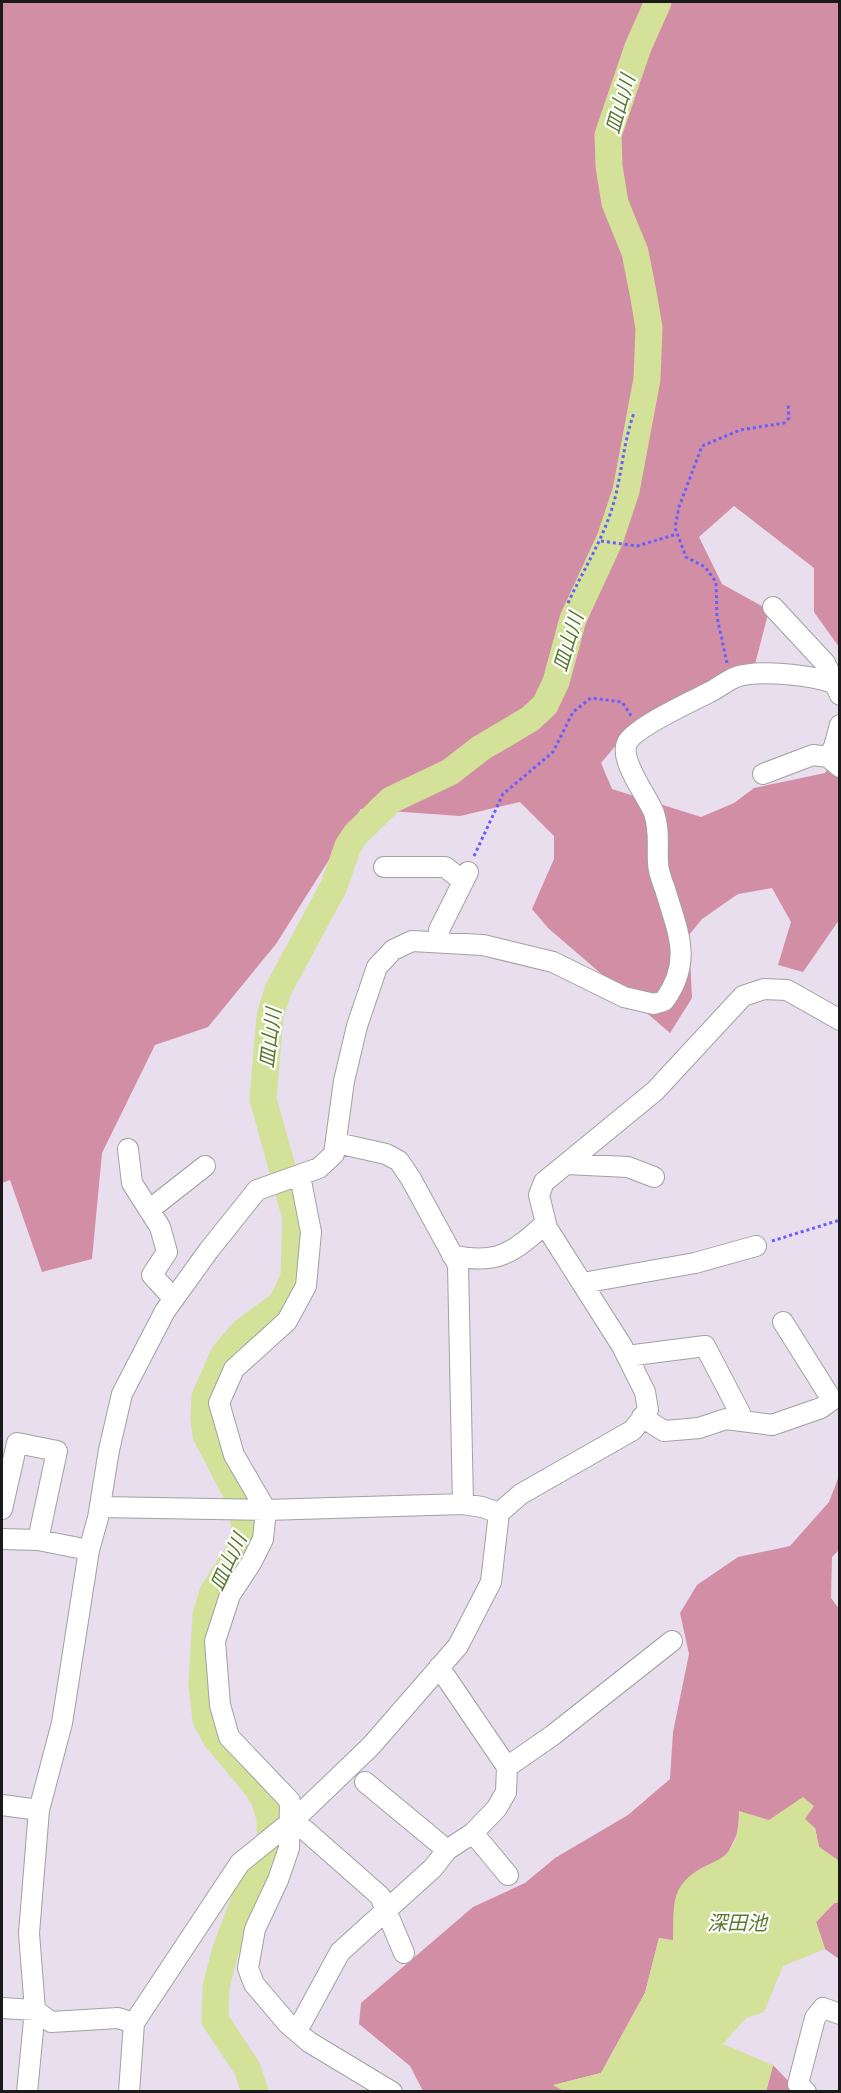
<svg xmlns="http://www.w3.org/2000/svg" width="841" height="2093" font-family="'Roboto Condensed','Noto Sans JP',sans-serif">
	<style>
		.forest { fill: #d28ea5 }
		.water { fill: #d4e199 }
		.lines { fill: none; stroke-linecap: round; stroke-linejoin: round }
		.river { stroke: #d4e199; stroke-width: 27 }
		.minor-casing { stroke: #a1a1a1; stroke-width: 22 }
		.path { stroke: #665eff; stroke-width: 3; stroke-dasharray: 3 3; stroke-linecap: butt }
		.minor { stroke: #fff; stroke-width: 20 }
		.labels { text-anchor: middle; stroke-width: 4.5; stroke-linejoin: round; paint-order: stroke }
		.water-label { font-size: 20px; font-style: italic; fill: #587a2e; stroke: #fff }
	</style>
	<rect width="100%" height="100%" fill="#e8deee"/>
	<path class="forest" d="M2 2H839V647L814 612V568L734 506 699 537 722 584 769 610 753 672 628 731 601 763 612 789 701 817 734 803 754 788 825 773 839 752V920L803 972 778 965 791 922 772 888 738 894 702 919 689 935 692 998 670 1033 548 928 532 909 554 859V836L520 802 460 816 361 809 276 944 208 1027 155 1045 102 1153 92 1259 42 1272 10 1180 2 1183Z
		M839 1476V1550L832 1557 831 1598 840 1610 839 1861 819 1847 815 1828 769 1821 739 1830 726 1857 694 1874 675 1907 673 1941 659 1938 645 1993 601 2073 554 2085 565 2091H423L410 2066 359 2024 361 2003 473 1907 525 1883 555 1858 628 1815 670 1779 673 1732 689 1654 680 1613 697 1585 738 1557 790 1546 829 1502Z
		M839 1902V1959L825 1949 816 1922 834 1903Z
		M773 2065 798 2091 766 2092Z"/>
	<path class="water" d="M803 1797 814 1806 805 1819 815 1828 819 1847 839 1861V1902L834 1903 816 1922 825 1949 783 1966 764 2012 746 2018 723 2044 773 2065 766 2091 565 2092 553 2085 601 2073 645 1993 659 1938 673 1940C674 1924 671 1899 681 1886 706 1852 738 1874 739 1811L769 1820Z"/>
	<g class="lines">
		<path class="river" d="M255 2092 247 2068 215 2020 216 1987 225 1952 246 1896 271 1857 270 1818 264 1799 257 1787 215 1737 206 1720 202 1685 206 1615 213 1592 240 1550 246 1534 240 1500 206 1435 204 1418 205 1397 224 1354 243 1332 282 1303 294 1277 296 1218 263 1099 270 1016 278 990 334 886 348 846 356 834 391 800 450 772 481 748 530 719 545 705 556 682 573 619 610 539 626 491 647 379 649 328 644 298 635 252 615 203 609 166 608 135 638 47 658 2"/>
		<defs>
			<path id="minor" d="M773 607 825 663 835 684H840
				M840 725 834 747 828 757 840 767
				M763 774 813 755 828 757
				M384 867H445L463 881
				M440 941 439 930 468 872
				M337 1143 386 1154 399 1161 411 1179 458 1265 463 1504
				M128 1149 132 1183 160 1227 167 1252 152 1275 174 1299
				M567 1164 628 1167 654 1177
				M300 1176 311 1232 306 1286 287 1321 234 1369 219 1403 234 1455 266 1510 263 1539 251 1563 230 1595 215 1641 220 1705 229 1737 290 1801 289 1848 278 1880 255 1929 248 1968 254 1984 288 2024 309 2042 392 2092
				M149 1210 205 1166
				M452 1255C497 1266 514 1252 546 1223
				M583 1283 695 1263 756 1246
				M627 1356 705 1346 740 1413V1421
				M642 1417 664 1431 699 1428 726 1419 772 1425 821 1408 832 1400 783 1322
				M100 1507 266 1510 463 1504 482 1507 499 1513
				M2 1509 17 1443 57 1451 38 1540
				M2 1539 38 1540 89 1550
				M507 1767 553 1735 672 1641
				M365 1782 447 1850
				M2 1805 39 1810
				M289 1823 305 1830 380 1896 404 1953
				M473 1833 508 1875
				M2 2008 35 2010 27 2092
				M134 2023 118 2018 51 2022 35 2010 29 1933 39 1810 62 1723 89 1550 98 1518 109 1450 122 1394 165 1311 209 1250 257 1190 319 1168 334 1154 344 1081 357 1026 377 967 393 950 412 941 483 945 553 962 624 997 654 1004 664 1001C693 961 678 933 665 889 662 881 658 871 658 863 657 845 660 831 654 813 648 797 619 761 627 743 634 728 692 701 708 693 717 689 726 681 736 677 758 669 813 675 835 684L840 695
				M297 2031 340 1952 433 1868 447 1850 473 1833 497 1808 506 1792 507 1767 439 1667
				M129 2092 134 2023 240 1863 298 1816 371 1746 458 1646 491 1582 499 1513 521 1494 633 1430 648 1410 645 1392 622 1346 547 1228 539 1195 544 1182 655 1091 743 996 764 989 787 990 840 1020
				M806 2092 798 2084 815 2018 823 2008 840 2014"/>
		</defs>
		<use href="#minor" class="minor-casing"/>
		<path class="path" d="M601 541 637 546 677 534
			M568 603C583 570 603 540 613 505 622 475 623 443 634 413
			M727 663 717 617 716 582 705 567 686 557 675 528 679 507 702 446 740 430 784 423 789 418 788 404
			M474 856 503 794 553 752 573 712 591 698 622 702 632 717
			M772 1241 840 1220"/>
		<use href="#minor" class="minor"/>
	</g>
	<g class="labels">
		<g class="water-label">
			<text transform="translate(620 104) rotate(-74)" y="7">皿山川</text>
			<text transform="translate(568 642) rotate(-73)" y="7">皿山川</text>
			<text transform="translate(270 1038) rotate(-83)" y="7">皿山川</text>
			<text transform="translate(228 1562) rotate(-65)" y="7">皿山川</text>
			<text x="737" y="1930">深田池</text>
		</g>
	</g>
	<rect width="841" height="2093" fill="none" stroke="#1a1a1a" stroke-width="6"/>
</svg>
